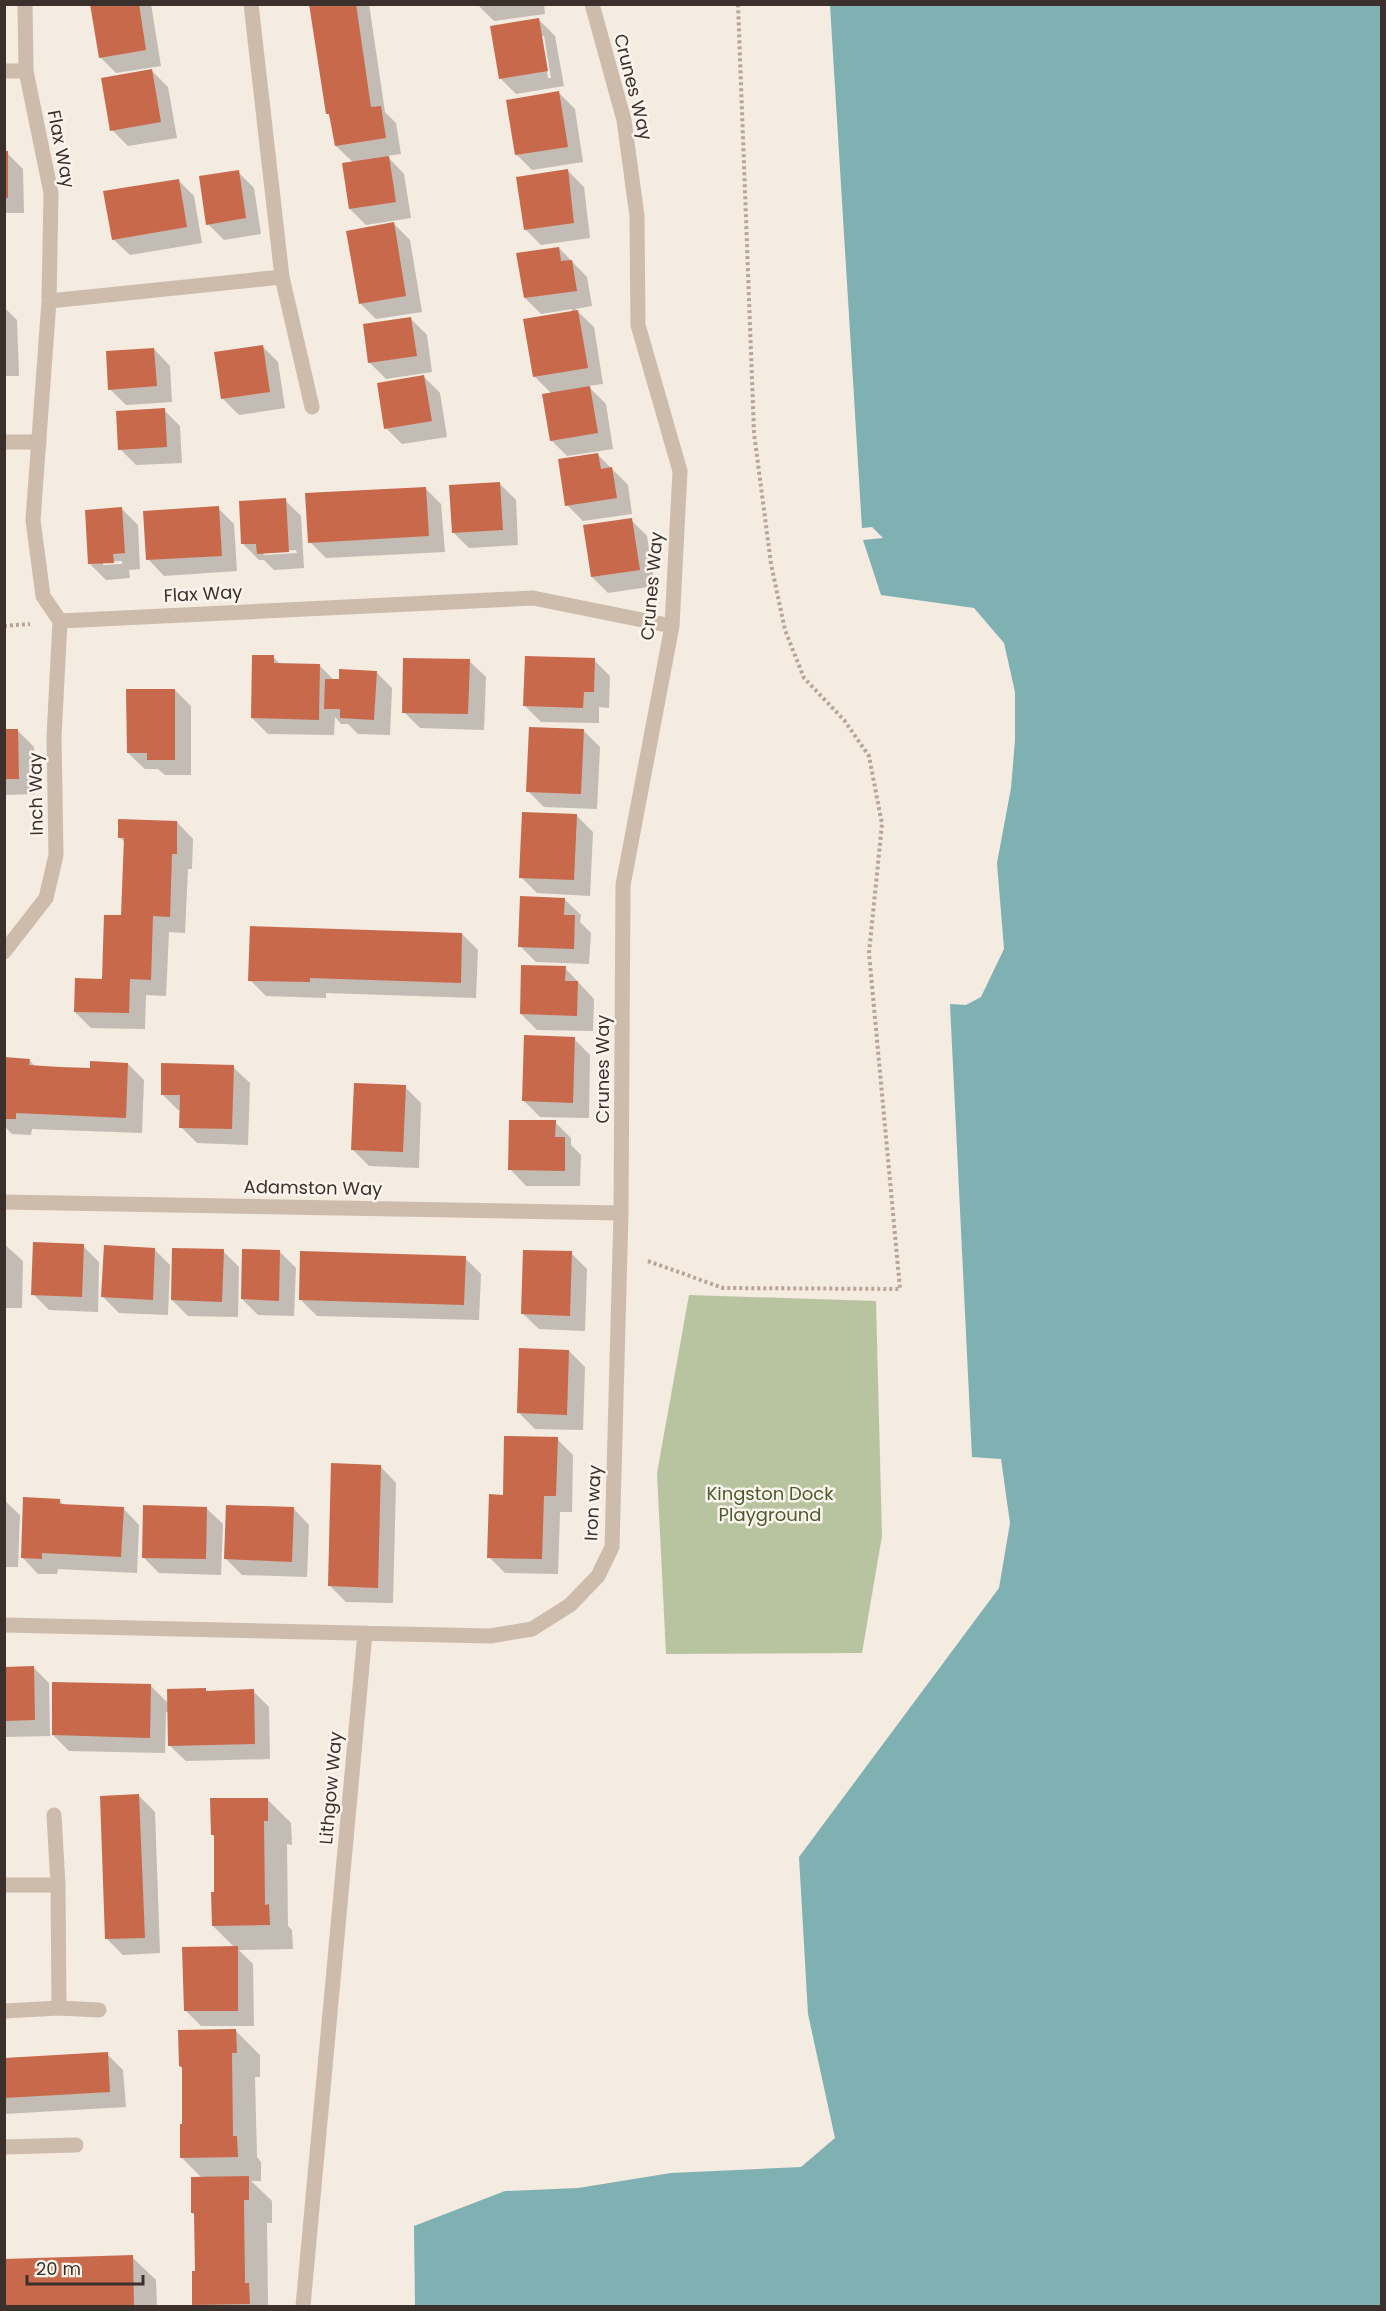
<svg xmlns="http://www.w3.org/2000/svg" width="1386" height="2311" font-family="Poppins,sans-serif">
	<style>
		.green { fill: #b8c4a0 }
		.water { fill: #7fb0b2 }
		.shadow { fill: #0003; fill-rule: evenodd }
		.building { fill: #c8694b }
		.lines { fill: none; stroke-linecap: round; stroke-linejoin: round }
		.path { stroke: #b9a596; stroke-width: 4; stroke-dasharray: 3 3; stroke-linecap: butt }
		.lane { stroke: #cdbbac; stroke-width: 15 }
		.street { stroke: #cdbbac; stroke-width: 15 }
		.labels { text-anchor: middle; stroke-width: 5; stroke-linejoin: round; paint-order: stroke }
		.street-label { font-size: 18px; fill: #3b302b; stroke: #fbf5ee }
		.park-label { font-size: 18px; fill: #4a5a2e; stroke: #fbf5ee }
	</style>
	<rect width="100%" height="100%" fill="#f4ebe1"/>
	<path class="green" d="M689 1295 876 1301 882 1536 862 1653 666 1654 657 1473Z"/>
	<path class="water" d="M830 5H1381V2306H415L414 2226 505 2191 578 2188 671 2173 801 2167 835 2138 808 2014 799 1857 999 1588 1010 1523 1001 1459 972 1457 950 1004 966 1005 981 997 1004 949 997 863 1011 788 1015 740V692L1004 643 974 608 881 595 863 540 883 538 872 527 862 528Z"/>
	<path class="shadow" d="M92 4H151L161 66 116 73 100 57Z
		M310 4H369L385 112 396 123 401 154 387 156 404 174 411 218 366 225 350 209 354 163 336 146 331 117 327 113Z
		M544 4 545 14 494 21 477 4Z
		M539 20 555 36 564 86 516 94 500 78ZM541 36H544L551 78H548Z
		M152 71 168 87 177 138 128 146 112 130Z
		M559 93 575 109 583 162 532 170 516 154Z
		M4 153H7L23 169 24 213H4Z
		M568 171 584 187 590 238 541 245 525 229Z
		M238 172 254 188 261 234 224 240 208 224Z
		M178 180 194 196 202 243 130 255 113 239Z
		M394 224 410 240 422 312 376 319 360 303Z
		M559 248 587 277 592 306 575 309 594 327 603 384 588 386 606 404 613 449 567 456 551 440 552 394 534 376 572 312V309L541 314 525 298Z
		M4 307 17 320 19 376H4Z
		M411 319 427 335 432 372 386 379 370 363Z
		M262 346 278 362 285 408 239 415 223 399Z
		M154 349 170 366 172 402 126 405 110 389Z
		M424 377 440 393 447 437 402 444 386 428Z
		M164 410 180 426 182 463 136 465 120 449Z
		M598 455 628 485 632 514 583 521 567 505Z
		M500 484 516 500 518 545 469 548 453 532Z
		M425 488 441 504 445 552 326 558 310 542Z
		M285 500 301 516 304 568 274 570 264 560H259L243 544ZM296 550 297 553 265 555 262 552Z
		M218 508 234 524 237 571 164 576 148 559Z
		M122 509 138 525 140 569 129 570 130 578 106 580 90 564ZM122 561V564L103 565V562Z
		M631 520 647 536 655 586 608 593 592 577Z
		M4 523 6 571H4Z
		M273 657 281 665 320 666 335 681 376 672 392 688 390 735 358 734 348 724H341L335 717 334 735 268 734 252 718Z
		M594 660 610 676 609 708 599 707V723L541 722 525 706Z
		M469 661 486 677 484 730 420 728 404 712Z
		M175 690 191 706V775H165L158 769H145L128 753Z
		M4 731H18L34 747 35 794 4 795Z
		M584 731 600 747 597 809 544 807 528 791Z
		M577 816 593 832 590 896 537 893 521 877Z
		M177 822 193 839 192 869H188L185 933 169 932 166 996 146 995 145 1029 91 1028 75 1012 104 980 123 917 126 843 119 837Z
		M564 899 581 915 580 922 591 933 589 964 536 962 520 946Z
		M462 934 478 950 476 998 326 993V998L266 996 250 980Z
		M565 968 594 999 593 1031 537 1030 521 1014Z
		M574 1039 590 1055 589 1118 540 1117 524 1101Z
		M4 1059 29 1060 36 1067 92 1069 128 1064 144 1080 142 1133 32 1129 31 1135 12 1134 4 1126Z
		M233 1067 250 1083 248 1145 197 1143 181 1127V1110H178L162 1094Z
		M405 1087 421 1103 419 1168 369 1166 353 1150Z
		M555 1122 571 1138V1145L581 1155 580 1186H526L510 1169Z
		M4 1244 23 1261 22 1308H4Z
		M83 1246 99 1262 98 1312 49 1310 33 1294Z
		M154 1249 170 1265 168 1315 119 1313 103 1297Z
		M223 1251 239 1267 238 1317 188 1316 172 1300Z
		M280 1252 296 1268 294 1316 258 1315 242 1299Z
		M571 1253 587 1269 585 1331 539 1329 522 1313Z
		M465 1258 481 1274 479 1320 317 1316 301 1300Z
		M569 1351 585 1367 583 1430 535 1429 519 1413Z
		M557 1439 573 1455 572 1512H560L558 1574 505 1573 489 1557 504 1496Z
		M380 1466 396 1483 393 1603 346 1602 330 1586Z
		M4 1500 20 1515 18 1567H4Z
		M60 1501 65 1506 123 1508 139 1525 137 1573 58 1569 57 1574H38L22 1557Z
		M206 1508 223 1524 221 1575 159 1573 143 1557Z
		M293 1508 309 1525 307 1577 242 1575 226 1559Z
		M33 1667 49 1683 50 1736 4 1737V1668Z
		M150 1685 169 1704 205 1689 208 1692 253 1691 269 1707 270 1759 186 1761 169 1745V1712H166L165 1753 69 1751 53 1735Z
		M139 1796 155 1812 160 1953 123 1955 107 1939Z
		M267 1799 291 1823 292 1845 287 1844 288 1926 292 1930 293 1949 239 1950 253 1964 254 2026H201L185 2010 235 1948 213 1926 216 1894 215 1837 212 1834Z
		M236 2031 260 2055V2077H255L257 2157 261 2162V2181H251L272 2201V2223H267L268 2304 270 2306H196L194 2304 196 2272V2216L192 2213 202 2178 182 2158 184 2126 183 2069 180 2066Z
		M107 2054 123 2070 126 2107 4 2114V2059Z
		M132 2257 156 2280 157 2306H6L5 2260Z"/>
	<path class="building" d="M90 4H139L146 50 99 58Z
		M309 4H356L371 107 381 106 386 138 335 146 329 114H326Z
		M539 18 548 71 499 79 490 26Z
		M152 69 161 122 110 131 101 78Z
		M559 91 568 147 515 155 506 100Z
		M4 151H8V198H4Z
		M389 156 396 202 349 209 342 163Z
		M568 169 574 223 524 230 516 177Z
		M239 170 246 218 206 225 199 176Z
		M179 179 187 227 112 240 103 191Z
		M394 222 406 296 359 304 346 231Z
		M559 247 561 261 572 260 577 291 524 298 516 253Z
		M578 310 588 368 533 377 523 319Z
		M411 317 417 356 368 363 363 324Z
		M263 345 270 392 221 399 214 352Z
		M154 348 157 386 108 390 106 351Z
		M424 375 432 421 384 429 377 383Z
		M590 386 598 433 550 441 542 394Z
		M165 408 167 447 118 450 116 411Z
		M598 453 601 469 612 467 617 498 565 506 558 459Z
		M500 482 503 530 452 533 449 485Z
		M426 487 429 536 308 543 305 493Z
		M286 498 289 552 257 554 256 544H241L239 501Z
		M219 506 222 556 146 560 143 511Z
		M122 507 125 553 113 554 114 563 88 564 85 510Z
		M632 518 640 570 591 577 583 525Z
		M252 655H274V663L320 664 319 720 251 718Z
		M525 656 595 658 594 692H584L583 708 523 706Z
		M403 658 470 659 468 714 402 713Z
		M339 669 377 671 374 720 340 718V709H324L325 679H339Z
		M126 689H175V760H147V753H127Z
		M529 727 584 729 581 794 526 792Z
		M4 729H18L19 779H4Z
		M522 812 577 814 574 880 519 878Z
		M118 819 177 821V854H172L170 917 153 916 151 980 130 979 129 1013 74 1012 75 978 102 979 104 915H121L124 838H118Z
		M520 896 565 898 564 915H575L574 949 518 947Z
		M250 926 462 933 461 983 310 978V982L248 981Z
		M521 965 566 966 565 981H578L577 1016 520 1014Z
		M524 1035 575 1037 573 1103 522 1101Z
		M4 1057 30 1059 29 1065 60 1067 90 1068V1061L128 1063 126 1118 16 1113V1119H4Z
		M161 1063 234 1065 232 1129 179 1128 180 1095H161Z
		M354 1083 406 1085 403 1152 351 1150Z
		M509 1120H556L555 1137H565V1171L508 1170Z
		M33 1242 84 1244 82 1297 31 1295Z
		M104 1245 155 1248 153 1300 101 1297Z
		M172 1248 224 1249 222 1302 171 1300Z
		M242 1249 280 1250 279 1301 241 1299Z
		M523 1250 572 1251 570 1316 521 1314Z
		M300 1251 466 1256 464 1305 299 1300Z
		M519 1348 569 1350 567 1415 517 1413Z
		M504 1436 558 1437 556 1496H544L542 1559 487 1558 489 1494 503 1495Z
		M331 1463 381 1465 378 1588 328 1586Z
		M23 1497 60 1499V1504L124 1507 121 1557 42 1553V1559L21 1558Z
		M143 1505 207 1507 206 1559 142 1558Z
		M226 1505 294 1507 292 1562 224 1559Z
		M34 1666 35 1720 4 1721V1667Z
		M52 1682 151 1684 150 1738 52 1735Z
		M206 1688V1691L254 1689 255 1744 168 1746 167 1689Z
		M139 1794 145 1938 105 1939 100 1796Z
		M210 1798H268V1821H264L265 1905 269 1904 270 1925 212 1926 211 1892H214V1835H211Z
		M238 1946V2011H184L182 1947Z
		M236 2029 237 2053H232L233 2136H237L238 2157 180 2158V2124H182V2067L179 2066 178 2030Z
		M108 2052 110 2092 4 2098V2058Z
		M249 2176V2200H244L245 2283H249L250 2304 192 2305V2271H195L194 2213H191V2177Z
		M133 2255 134 2306H5L4 2259Z"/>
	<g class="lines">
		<path class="path" d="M4 626 30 624
			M648 1261 723 1288 900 1289 869 953 882 824 869 756 844 720 804 678 785 630 771 564 754 433 738 4"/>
		<path class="lane" d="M4 71H26
			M4 442H39
			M54 1815 58 1885
			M4 1885H58L59 2008 4 2011
			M59 2008 99 2010
			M4 2147 76 2145"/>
		<path class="street" d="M25 4 26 71 51 193 49 301 33 520 43 596 60 621
			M282 277 312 407
			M49 301 282 277 251 4
			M60 621 533 598 672 626
			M4 952 46 898 56 855 54 737 60 621
			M4 1202 621 1213
			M4 1625 490 1636 532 1629 570 1605 598 1576 612 1547 621 1213 623 885 672 626 680 471 638 325 637 216 624 120 592 4
			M303 2306 365 1633"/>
	</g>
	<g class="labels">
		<g class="street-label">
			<text transform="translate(633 87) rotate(76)" y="6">Crunes Way</text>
			<text transform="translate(61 149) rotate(79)" y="6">Flax Way</text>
			<text transform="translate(652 586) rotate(-85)" y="6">Crunes Way</text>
			<text transform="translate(203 594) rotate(-3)" y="6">Flax Way</text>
			<text transform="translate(36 794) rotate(-91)" y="6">Inch Way</text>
			<text transform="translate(603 1069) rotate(-90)" y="6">Crunes Way</text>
			<text transform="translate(313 1188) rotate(1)" y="6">Adamston Way</text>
			<text transform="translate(593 1503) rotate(-87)" y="6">Iron way</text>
			<text transform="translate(331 1788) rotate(-85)" y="6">Lithgow Way</text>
		</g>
		<g class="park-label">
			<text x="770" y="1500">Kingston Dock<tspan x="770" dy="21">Playground</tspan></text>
		</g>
	</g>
	<rect width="1386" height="2311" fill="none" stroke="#3b302b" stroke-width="12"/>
	<path d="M27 2275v9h116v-9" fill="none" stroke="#3b302b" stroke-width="3"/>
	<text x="36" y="2275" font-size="18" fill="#3b302b" stroke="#fbf5ee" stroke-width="4.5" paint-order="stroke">20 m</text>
</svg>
